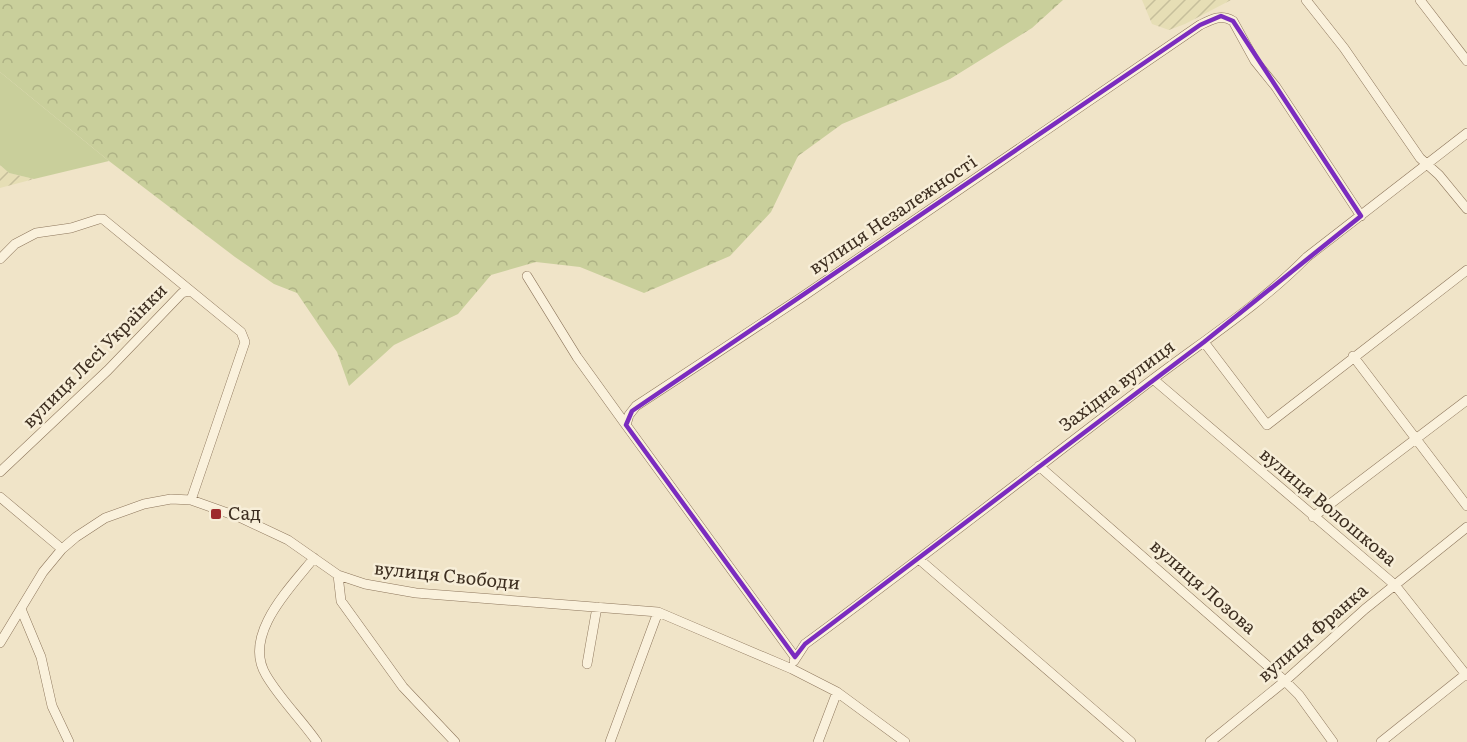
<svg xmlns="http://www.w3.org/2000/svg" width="1467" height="742" font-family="Literata,serif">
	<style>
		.farmland { fill: url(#farmland-furrows) }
		.forest { fill: url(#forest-crowns) }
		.garden { fill: #c9cf9b }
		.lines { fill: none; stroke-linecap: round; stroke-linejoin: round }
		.minor-casing { stroke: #8d765c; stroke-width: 10 }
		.minor { stroke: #faf1dc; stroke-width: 9 }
		.marked { fill: none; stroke: #7b2cbf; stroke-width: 4.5; stroke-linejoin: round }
		.poi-dot { fill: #9e2a2b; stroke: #f7eed8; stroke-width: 2 }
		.labels { text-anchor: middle; stroke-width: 5; stroke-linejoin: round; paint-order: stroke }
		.street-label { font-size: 18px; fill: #3d2e20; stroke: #f7eed8 }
		.poi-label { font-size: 18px; fill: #3d2e20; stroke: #f7eed8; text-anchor: start }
	</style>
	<defs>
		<pattern id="farmland-furrows" width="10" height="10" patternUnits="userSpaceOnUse" patternTransform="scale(1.5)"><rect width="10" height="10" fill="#e6deb5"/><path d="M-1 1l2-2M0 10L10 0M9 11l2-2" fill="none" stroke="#c6bf9b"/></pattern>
		<pattern id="forest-crowns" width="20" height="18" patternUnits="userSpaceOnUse" patternTransform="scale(1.5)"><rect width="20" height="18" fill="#c9cf9b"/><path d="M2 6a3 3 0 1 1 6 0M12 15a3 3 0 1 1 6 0" fill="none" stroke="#aeb285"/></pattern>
	</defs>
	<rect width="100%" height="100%" fill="#f0e4c8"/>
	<path class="farmland" d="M1142 0H1231L1185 24 1169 30 1152 24Z
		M0 165 9 173 34 179 0 188Z"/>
	<path class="forest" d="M0 0H1063L1032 28 950 79 842 124 798 156 771 212 730 256 644 293 580 267 536 262 491 275 458 314 394 345 349 386 337 352 297 293 274 284 235 257 109 161 0 72Z"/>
	<path class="garden" d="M0 72 109 161 34 179 9 173 0 165Z"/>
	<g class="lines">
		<defs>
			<path id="minor" d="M1306 0 1344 48 1420 158 1439 175 1467 209
				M1420 0 1467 61
				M0 259 15 244 36 233 71 228 99 219H103L241 332 245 342 191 500
				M527 276 577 357 626 425
				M1204 342 1267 425 1467 270
				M1353 356 1467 506
				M1153 379 1395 585 1467 676
				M1039 466 1285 681 1299 695 1333 742
				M0 472 108 370 182 293 189 291
				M0 497 62 549
				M1313 517 1467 400
				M314 558C290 588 242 635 266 675 280 699 301 719 317 742
				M920 560 1131 742
				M338 575 341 601 403 687 455 742
				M21 609 41 657 52 706 69 742
				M0 643 43 572 62 549 76 537 105 518 144 504 171 499 191 500 239 517 288 540 338 575 365 584 416 593 658 612 792 669 837 692 905 742
				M795 657 626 425 629 415 636 406 802 297 1200 25C1212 19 1221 14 1233 21L1255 61 1276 87 1361 216
				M794 661 805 644C917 562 1025 477 1135 393 1192 348 1256 309 1307 257L1467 133
				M587 664 597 607
				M610 742 658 612
				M818 742 837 692
				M1210 742 1285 681 1365 609 1467 527
				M1381 742 1466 674"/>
		</defs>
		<use href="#minor" class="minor-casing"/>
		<use href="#minor" class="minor"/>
	</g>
	<path class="marked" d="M1221 16 1233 21 1361 216 1204 342 805 644 795 657 626 425 632 411 1200 25Z"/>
	<rect class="poi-dot" x="210" y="508" width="12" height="12" rx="3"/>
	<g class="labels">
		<g class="street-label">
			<text transform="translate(893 215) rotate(-34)" y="6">вулиця Незалежності</text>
			<text transform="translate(95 356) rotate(-45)" y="6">вулиця Лесі Українки</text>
			<text transform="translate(1117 386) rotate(-37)" y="6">Західна вулиця</text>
			<text transform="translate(1328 507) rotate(40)" y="6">вулиця Волошкова</text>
			<text transform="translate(447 576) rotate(6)" y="6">вулиця Свободи</text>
			<text transform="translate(1203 587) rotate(41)" y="6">вулиця Лозова</text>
			<text transform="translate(1313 633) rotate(-41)" y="6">вулиця Франка</text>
		</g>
		<g class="poi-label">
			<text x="228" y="520">Сад</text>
		</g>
	</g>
</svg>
